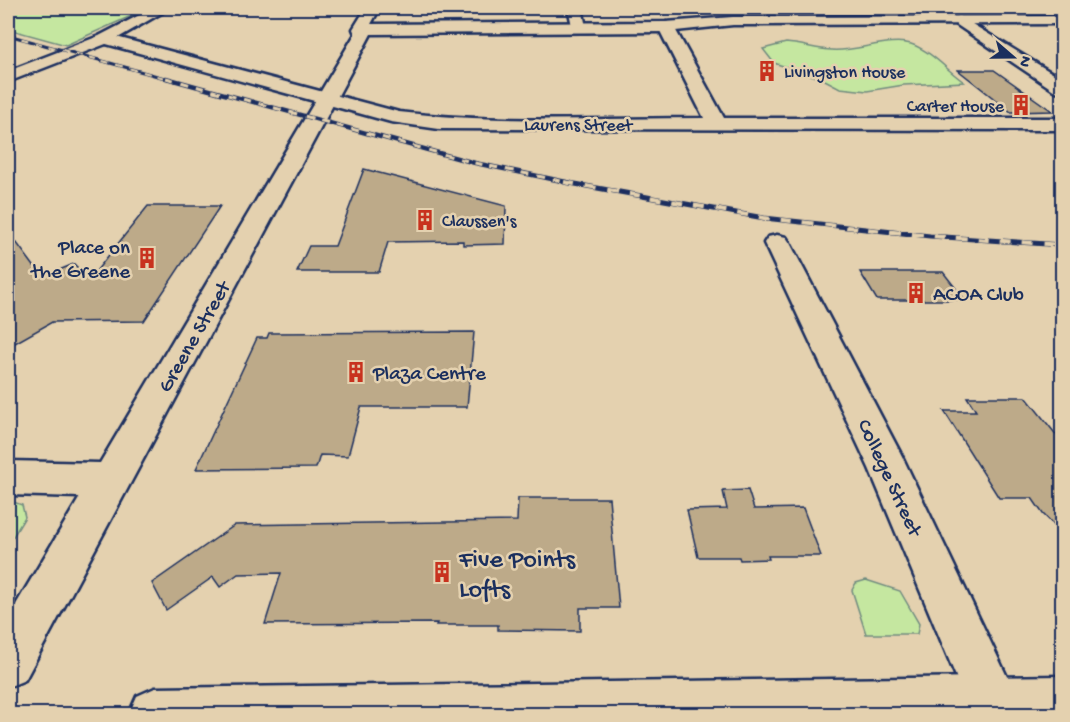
<svg xmlns="http://www.w3.org/2000/svg" width="1070" height="722" font-family="'Gochi Hand',sans-serif">
	<style>
		.green { fill: #c5e7a0; stroke: #708b7f; stroke-width: 1.5 }
		.building { fill: #bdaa89; stroke: #1b2f5e; stroke-width: 1.5 }
		.lines { fill: none; stroke-linecap: round; stroke-linejoin: round }
		.minor-casing { stroke: #1b2f5e; stroke-width: 5 }
		.tertiary-casing { stroke: #1b2f5e; stroke-width: 5 }
		.secondary-casing { stroke: #1b2f5e; stroke-width: 5 }
		.minor { fill: #e4d1af; fill-rule: evenodd }
		.tertiary { fill: #e4d1af; fill-rule: evenodd }
		.secondary { fill: #e4d1af; fill-rule: evenodd }
		.rail-far2-casing { stroke: #1b2f5e; stroke-width: 3 }
		.rail-far1-casing { stroke: #1b2f5e; stroke-width: 4.5 }
		.rail-casing { stroke: #1b2f5e; stroke-width: 5 }
		.rail-far2 { stroke: #e4d1af; stroke-width: 2; stroke-dasharray: 7; stroke-linecap: butt }
		.rail-far1 { stroke: #e4d1af; stroke-width: 3; stroke-dasharray: 8; stroke-linecap: butt }
		.rail { stroke: #e4d1af; stroke-width: 4; stroke-dasharray: 11; stroke-linecap: butt }
		.labels { text-anchor: middle; stroke-width: 5; stroke-linejoin: round; paint-order: stroke }
		.far-poi-label { font-size: 18px; fill: #1b2f5e; stroke: #e4d1af; text-anchor: start }
		.far-street-label { font-size: 18px; fill: #1b2f5e; stroke: #e4d1af }
		.poi-label { font-size: 21px; fill: #1b2f5e; stroke: #e4d1af; text-anchor: start }
		.street-label { font-size: 21px; fill: #1b2f5e; stroke: #e4d1af }
		.near-poi-label { font-size: 26px; fill: #1b2f5e; stroke: #e4d1af; text-anchor: start }
	</style>
	<rect width="100%" height="100%" fill="#e4d1af"/>
	<filter id="ink" filterUnits="userSpaceOnUse"><feTurbulence type="fractalNoise" baseFrequency=".0167" numOctaves="2"/><feDisplacementMap in="SourceGraphic" scale="12" xChannelSelector="R" yChannelSelector="G"/><feConvolveMatrix kernelMatrix="1 2 1 2 8 2 1 2 1" color-interpolation-filters="sRGB"/></filter>
	<g filter="url(#ink)">
		<path class="green" d="M8 8H149L66 45 8 29Z
			M786 43C801 44 816 49 832 50 856 52 890 37 911 44 931 51 947 70 964 82L904 85 867 91 840 88 823 79 774 63 763 49Z
			M8 500 22 505 25 517 8 545Z
			M866 580 900 591 919 624 917 634H866L852 590 856 583Z"/>
		<path class="building" d="M958 70H994L1052 111 1011 112Z
			M364 169 506 206 505 244 463 245V241L388 242 379 272H297L309 246H335Z
			M148 206H220L144 321 52 322 8 347V231L42 277 74 264 89 280Z
			M860 272H943L965 300H877Z
			M474 332 467 407H361L348 456 320 455 316 468 196 469 257 338H267L269 333Z
			M967 397H1026L1062 442V533L1043 514 1032 498H999L944 411H976Z
			M748 490 754 509 803 508 821 556H768L769 559 740 560 739 557H698L687 510 727 509 723 491Z
			M518 498H609L619 608H580V631L498 630V625H436L437 623 265 624 281 573 238 574 220 587 213 577 166 610 152 583 235 525 517 521Z"/>
		<g class="lines">
			<defs>
				<path id="minor" d="M568 8H582L586 27 583 30H573Z
					M959 16 1062 79V92L1055 91 954 23 952 20Z
					M666 22 674 27 724 118H1062V130L439 129 391 122 99 42 97 39 105 34 399 112C499 124 603 118 704 118L658 27Z"/>
				<path id="tertiary" d="M366 8H380L371 24 666 22 733 17 1062 16V24L733 25 666 32 371 34 25 680 8 687V618L80 497 8 495V461L100 463 355 34 353 29Z
					M777 235 786 237 790 243 902 456 1011 685 1021 714H969L967 703 869 468 764 243 768 237Z"/>
				<path id="secondary" d="M153 8H170L111 42 8 82V71L99 36Z
					M1062 676V714H129L137 696 155 688Z"/>
			</defs>
			<use href="#minor" class="minor-casing"/>
			<use href="#tertiary" class="tertiary-casing"/>
			<use href="#secondary" class="secondary-casing"/>
			<use href="#minor" class="minor"/>
			<use href="#tertiary" class="tertiary"/>
			<use href="#secondary" class="secondary"/>
			<defs>
				<path id="rail-far2" d="M8 35 172 80"/>
				<path id="rail-far1" d="M166 78 475 163 571 183"/>
				<path id="rail" d="M564 182 764 218 930 236 1062 245"/>
			</defs>
			<use href="#rail-far2" class="rail-far2-casing"/>
			<use href="#rail-far1" class="rail-far1-casing"/>
			<use href="#rail" class="rail-casing"/>
			<use href="#rail-far2" class="rail-far2"/>
			<use href="#rail-far1" class="rail-far1"/>
			<use href="#rail" class="rail"/>
		</g>
	</g>
	<defs>
		<symbol id="building-bare" viewBox="-9 -9 18 18"><path d="M-4-6H4V6H1V3H-1V6H-4ZM-2.5-4.3h1.7v1.8h-1.7ZM.8-4.3h1.7v1.8H.8ZM-2.5-1h1.7V.8h-1.7ZM.8-1h1.7V.8H.8Z" fill="#c8321e" stroke="#e4d1af" stroke-width="2.5" paint-order="stroke"/></symbol>
	</defs>
	<g fill-rule="evenodd">
		<use href="#building-bare" x="752" y="56" width="30" height="30"/>
		<use href="#building-bare" x="1006" y="90" width="30" height="30"/>
		<use href="#building-bare" x="410" y="205" width="30" height="30"/>
		<use href="#building-bare" x="132" y="243" width="30" height="30"/>
		<use href="#building-bare" x="901" y="278" width="30" height="30"/>
		<use href="#building-bare" x="341" y="357" width="30" height="30"/>
		<use href="#building-bare" x="427" y="557" width="30" height="30"/>
	</g>
	<g class="labels">
		<g class="far-poi-label">
			<text x="784" y="77">Livingston House</text>
			<text x="1004" y="111" text-anchor="end">Carter House</text>
			<text x="442" y="226">Claussen's</text>
		</g>
		<g class="far-street-label">
			<text x="578" y="130">Laurens Street</text>
		</g>
		<g class="poi-label">
			<text x="130" y="253" text-anchor="end">Place on<tspan x="130" dy="24">the Greene</tspan></text>
			<text x="933" y="300">ACOA Club</text>
			<text x="373" y="379">Plaza Centre</text>
		</g>
		<g class="street-label">
			<text transform="translate(193 336) rotate(-60)" y="7">Greene Street</text>
			<text transform="translate(891 477) rotate(65)" y="7">College Street</text>
		</g>
		<g class="near-poi-label">
			<text x="459" y="566">Five Points<tspan x="459" dy="30">Lofts</tspan></text>
		</g>
	</g>
	<rect width="1070" height="722" fill="none" stroke="#e4d1af" stroke-width="30"/>
	<rect x="15" y="15" width="1040" height="692" fill="none" stroke="#1b2f5e" stroke-width="2" filter="url(#ink)"/>
	<g transform="translate(1013 57) rotate(110)" stroke="#e4d1af" stroke-width="4.5" paint-order="stroke">
	<path d="M0-4.5L10 22L0 15L-10 22Z" fill="#1b2f5e"/>
	<text y="-9" font-size="16" font-weight="bold" text-anchor="middle" fill="#1b2f5e">N</text>
	</g>
</svg>
